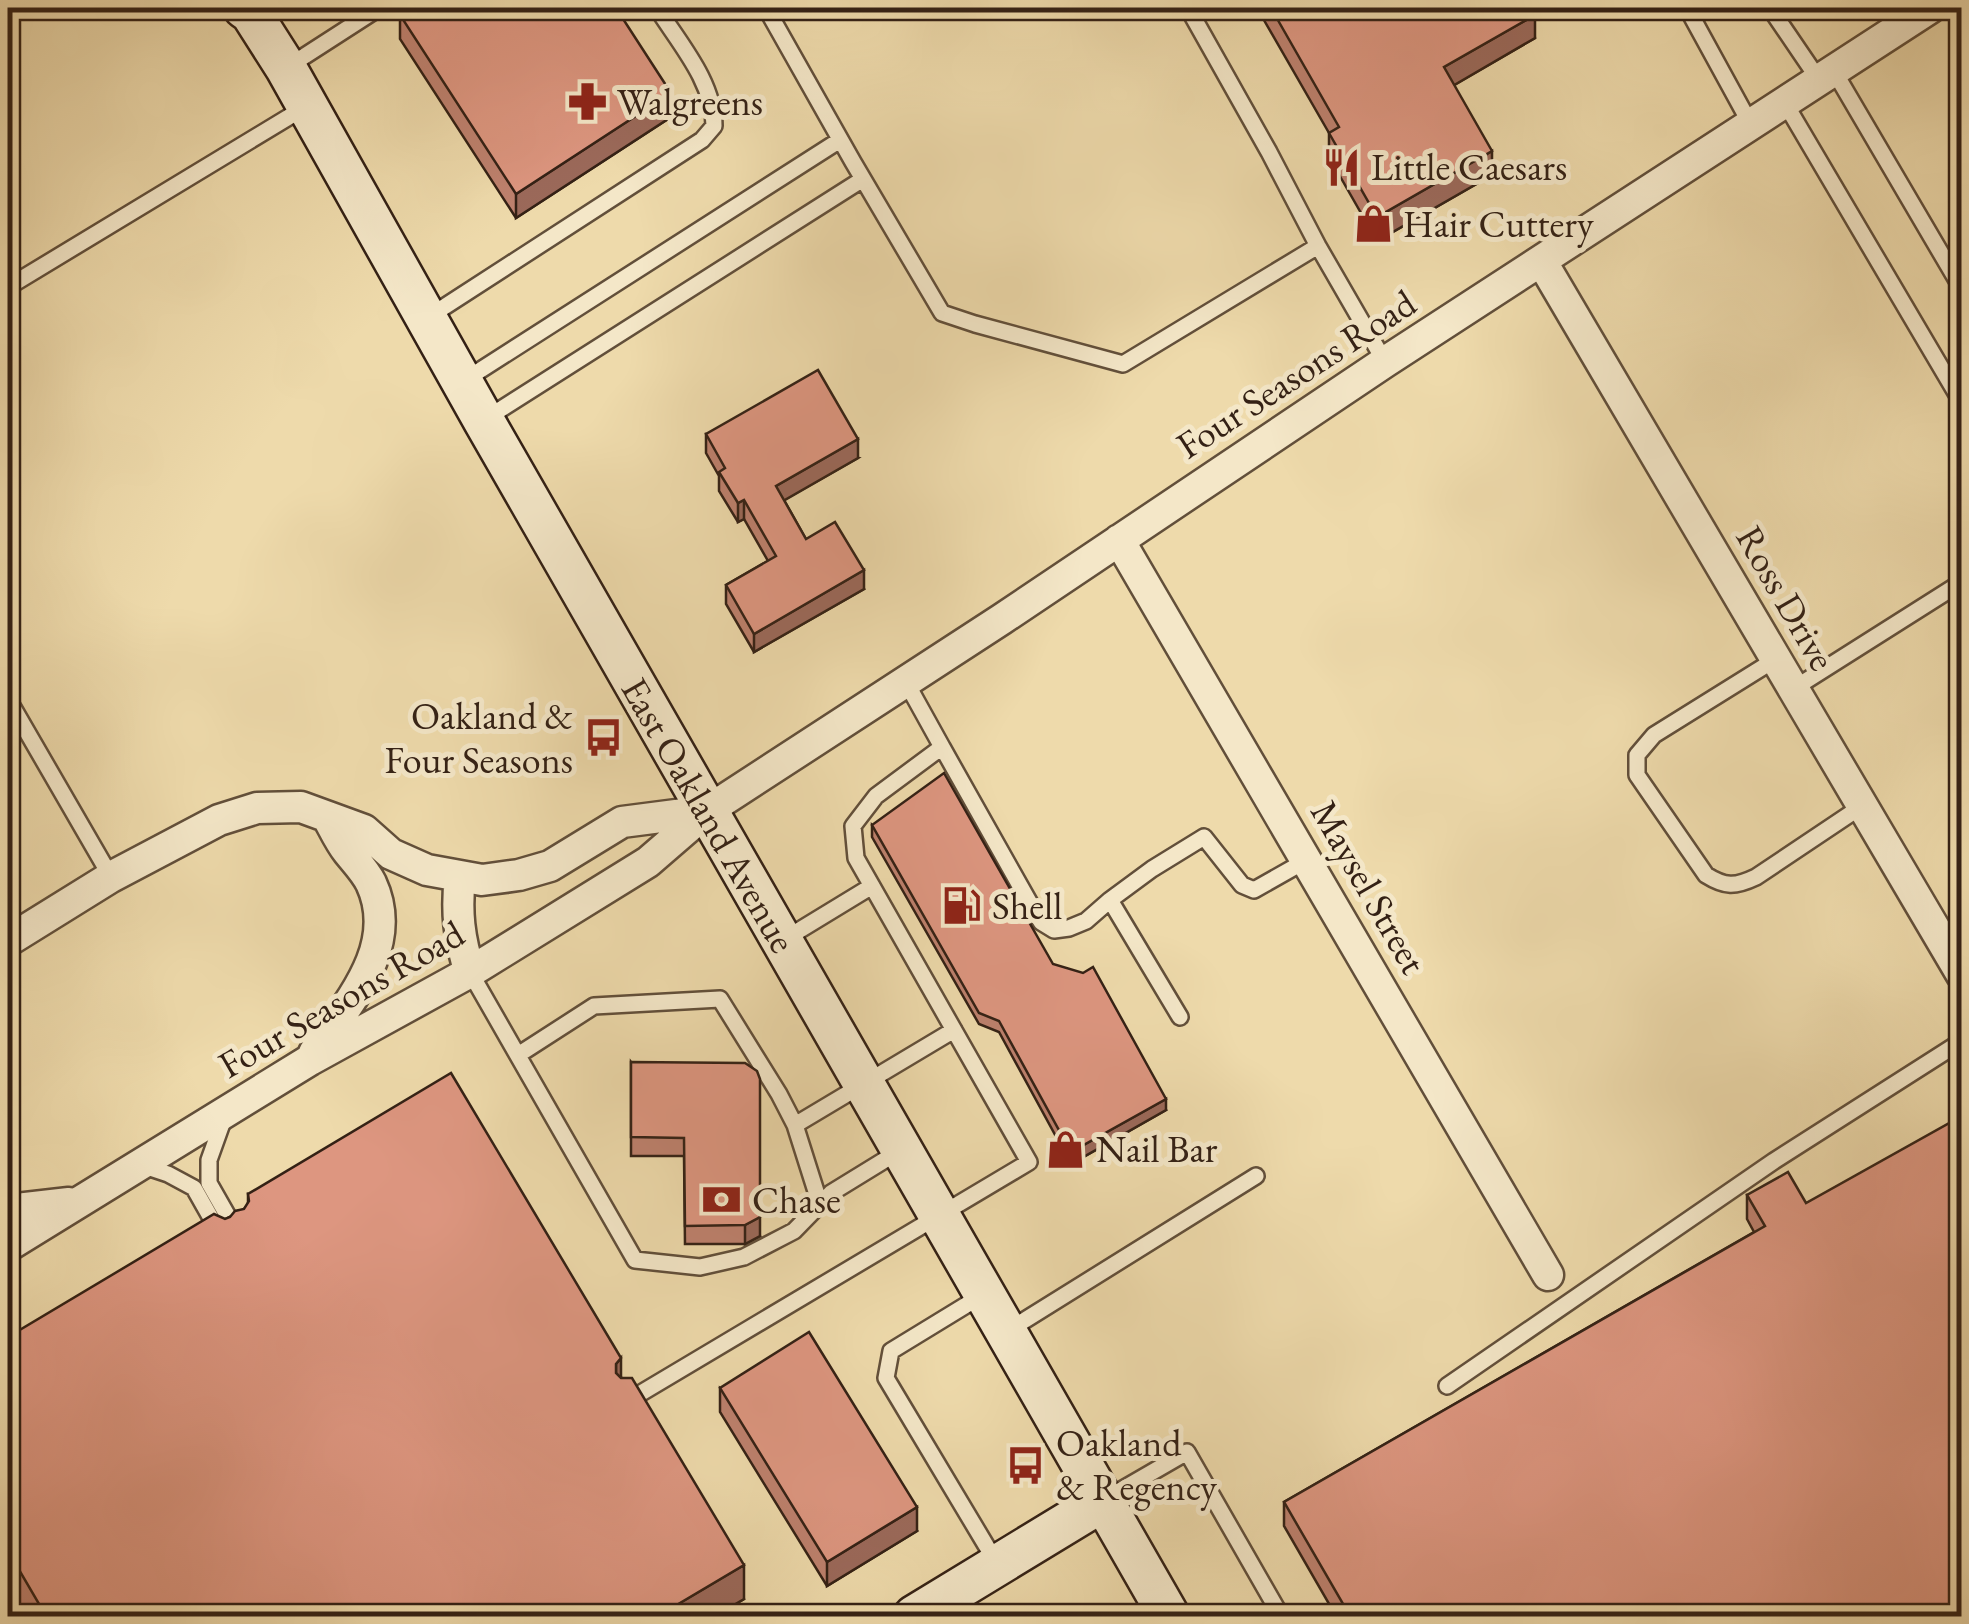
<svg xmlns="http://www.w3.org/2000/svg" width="1969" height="1624" font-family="'EB Garamond',serif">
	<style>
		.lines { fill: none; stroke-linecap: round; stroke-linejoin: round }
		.service-casing { stroke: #624f3a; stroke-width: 20 }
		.minor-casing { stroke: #624f3a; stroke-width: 35 }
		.secondary-casing { stroke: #342115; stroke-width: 45 }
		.service { stroke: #f4e7c8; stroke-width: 15 }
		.minor { stroke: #f4e7c8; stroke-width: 30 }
		.secondary { stroke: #f4e7c8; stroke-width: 40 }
		.wall { fill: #be816e; stroke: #342115; stroke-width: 2.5 }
		.shaded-wall { fill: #9b695a; stroke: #342115; stroke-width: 2.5 }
		.building { fill: #dd9680; stroke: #342115; stroke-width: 2.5 }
		.labels { text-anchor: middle; stroke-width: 10; stroke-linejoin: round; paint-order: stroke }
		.poi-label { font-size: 38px; fill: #342115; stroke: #f4e7c8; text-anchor: start }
		.street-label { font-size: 38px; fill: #342115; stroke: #f4e7c8 }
	</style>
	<rect width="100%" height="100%" fill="#eedaab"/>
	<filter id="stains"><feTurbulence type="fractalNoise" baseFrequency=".002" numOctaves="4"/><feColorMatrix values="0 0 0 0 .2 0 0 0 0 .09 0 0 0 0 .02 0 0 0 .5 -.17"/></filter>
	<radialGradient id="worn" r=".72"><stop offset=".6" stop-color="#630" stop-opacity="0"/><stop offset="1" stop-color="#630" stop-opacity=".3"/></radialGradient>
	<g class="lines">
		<defs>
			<path id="service" d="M766 8 853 162 942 313 975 324 1123 364 1318 246
				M1188 8 1269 152 1318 246 1385 362
				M1687 8 1751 125
				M1770 8 1819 80
				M286 68 379 8
				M1834 71 1962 289
				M1785 103 1962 403
				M8 287 307 106
				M427 318 702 140 714 126C714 82 679 43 657 8
				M465 380 840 140
				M487 418 863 179
				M1776 659 1654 735 1637 755V775L1706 875C1725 887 1735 887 1756 877L1862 806
				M1793 689 1962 582
				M8 699 111 877
				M942 747 1032 907 1041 922 1054 930 1069 928 1086 921 1110 900 1152 869 1204 837 1242 885 1254 890 1307 860
				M1110 900 1180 1017
				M785 939 872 886
				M470 972 635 1260 700 1267 744 1257 794 1231 831 1193 901 1150
				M518 1055 594 1006 720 999 779 1094 795 1125 820 1204
				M224 1118 209 1160V1183L238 1234
				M795 1125 954 1030
				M141 1165 168 1174 194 1188 220 1234
				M981 1296 891 1351 886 1378 996 1562
				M1009 1330 1256 1176
				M1447 1386 1774 1161 1962 1041
				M626 1402 1029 1162 856 858 853 826 876 796 942 747 906 682
				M1104 1500 1187 1452 1281 1616"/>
			<path id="minor" d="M1542 262 1962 975
				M1119 540 1548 1275
				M460 877C456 911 459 939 470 972
				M8 941 111 877 219 820 257 808 301 807 364 830 391 854 427 870 482 880 519 875 550 866 622 822 707 811
				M314 1053C347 1004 401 947 371 883 365 871 356 862 348 852 340 842 334 829 328 818
				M8 1210 69 1203
				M8 1246 310 1060 470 972 648 862 707 811 1002 619 1385 362 1930 8"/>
			<path id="secondary" d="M244 8 251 13 286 68 484 421 1169 1616
				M914 1616 1103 1501"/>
		</defs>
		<use href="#service" class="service-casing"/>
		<use href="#minor" class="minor-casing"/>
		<use href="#secondary" class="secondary-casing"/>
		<use href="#service" class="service"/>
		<use href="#minor" class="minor"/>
		<use href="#secondary" class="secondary"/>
	</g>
	<path class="wall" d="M1257 8H1531L1535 38 1454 85 1492 175 1377 241 1329 157V133Z
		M400 15 671 117 516 218 400 39Z
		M706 434 858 458 784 500 806 539 864 589 754 652 726 604V585L768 561 744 519 738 522 719 491V476L706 453Z
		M872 825 1166 1110 1071 1164 999 1032 979 1024 872 837Z
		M631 1062 760 1236 745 1244H685L684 1156H631Z
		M248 1194 621 1377 744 1599 715 1616H26L8 1585V1337L244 1209 248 1204Z
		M1747 1195 1806 1203 1962 1616H1336L1284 1526V1502L1754 1232 1747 1219Z
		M720 1388 917 1531 827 1586 720 1412Z"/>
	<path class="shaded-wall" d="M1535 15V38L1444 91V67Z
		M671 93V117L516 218V194Z
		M1492 151V175L1377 241V217Z
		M858 439V458L776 505V486Z
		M744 500V519L738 522V503Z
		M864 570V589L754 652V634Z
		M1166 1099V1110L1071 1164V1152Z
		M760 1217V1236L745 1244V1225Z
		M621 1358V1392L616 1397V1364Z
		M917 1507V1531L827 1586V1562Z
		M744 1565V1599L715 1616H658Z"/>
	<path class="building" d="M412 8H616L671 93 516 194 400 15Z
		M1271 8H1531L1535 15 1444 67 1492 151 1377 217 1329 133 1339 127Z
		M818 370 858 439 776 486 806 539 835 522 864 570 754 634 726 585 776 556 744 500 738 503 719 472 725 468 706 434Z
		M944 773 1053 964 1083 973 1093 967 1166 1099 1071 1152 999 1021 979 1013 872 825Z
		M631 1062 745 1063 757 1071 760 1079V1217L745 1225 685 1226 684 1138 631 1137Z
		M451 1073 621 1358 616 1364V1373L621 1378H632L744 1565 658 1616H46L8 1551V1337L214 1214 225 1219 230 1217 235 1211 244 1209 249 1201 248 1194Z
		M1962 1116V1616H1350L1284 1502 1765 1226 1747 1195 1788 1172 1806 1203Z
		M809 1332 917 1507 827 1562 720 1388Z"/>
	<defs>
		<symbol id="pharmacy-bare" viewBox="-9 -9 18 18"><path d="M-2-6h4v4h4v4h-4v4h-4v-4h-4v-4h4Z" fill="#8f2418" stroke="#f4e7c8" stroke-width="2.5" paint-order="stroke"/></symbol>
		<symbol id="restaurant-bare" viewBox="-9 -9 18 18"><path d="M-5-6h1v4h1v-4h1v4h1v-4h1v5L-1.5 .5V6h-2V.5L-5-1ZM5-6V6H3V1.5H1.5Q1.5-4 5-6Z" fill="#8f2418" stroke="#f4e7c8" stroke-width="2.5" paint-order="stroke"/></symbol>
		<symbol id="shop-bare" viewBox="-9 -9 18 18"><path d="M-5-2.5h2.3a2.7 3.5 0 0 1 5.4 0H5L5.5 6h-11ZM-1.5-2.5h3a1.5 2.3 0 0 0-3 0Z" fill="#8f2418" stroke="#f4e7c8" stroke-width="2.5" paint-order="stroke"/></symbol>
		<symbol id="bus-bare" viewBox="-9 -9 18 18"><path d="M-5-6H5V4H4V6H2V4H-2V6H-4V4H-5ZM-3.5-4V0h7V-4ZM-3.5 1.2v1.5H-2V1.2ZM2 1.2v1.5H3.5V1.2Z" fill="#8f2418" stroke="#f4e7c8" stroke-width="2.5" paint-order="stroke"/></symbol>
		<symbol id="fuel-bare" viewBox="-9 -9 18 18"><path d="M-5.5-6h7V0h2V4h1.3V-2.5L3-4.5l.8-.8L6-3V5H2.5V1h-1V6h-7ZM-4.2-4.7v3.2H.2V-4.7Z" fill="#8f2418" stroke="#f4e7c8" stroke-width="2.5" paint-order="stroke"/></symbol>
		<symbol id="bank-bare" viewBox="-9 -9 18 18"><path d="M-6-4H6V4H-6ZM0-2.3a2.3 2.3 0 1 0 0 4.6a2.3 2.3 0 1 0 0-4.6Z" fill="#8f2418" stroke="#f4e7c8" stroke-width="2.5" paint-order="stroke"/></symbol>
	</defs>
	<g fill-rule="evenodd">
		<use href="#pharmacy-bare" x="560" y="74" width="55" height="55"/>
		<use href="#restaurant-bare" x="1314" y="140" width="55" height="55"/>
		<use href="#shop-bare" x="1346" y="196" width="55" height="55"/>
		<use href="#bus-bare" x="576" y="710" width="55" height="55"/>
		<use href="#fuel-bare" x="934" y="878" width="55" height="55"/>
		<use href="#shop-bare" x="1038" y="1122" width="55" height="55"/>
		<use href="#bank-bare" x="694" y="1172" width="55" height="55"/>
		<use href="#bus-bare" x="998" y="1438" width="55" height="55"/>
	</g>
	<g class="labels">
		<g class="poi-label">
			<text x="617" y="115">Walgreens</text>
			<text x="1371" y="180">Little Caesars</text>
			<text x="1403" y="237">Hair Cuttery</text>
			<text x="573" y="729" text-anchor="end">Oakland &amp;<tspan x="573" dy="44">Four Seasons</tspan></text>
			<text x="992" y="919">Shell</text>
			<text x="1096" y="1162">Nail Bar</text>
			<text x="752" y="1213">Chase</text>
			<text x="1056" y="1456">Oakland<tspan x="1056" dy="44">&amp; Regency</tspan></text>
		</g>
		<g class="street-label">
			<text transform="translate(1296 374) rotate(-33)" y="13">Four Seasons Road</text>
			<text transform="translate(1786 598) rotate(60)" y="13">Ross Drive</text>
			<text transform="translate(709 815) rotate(60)" y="13">East Oakland Avenue</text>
			<text transform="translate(1369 887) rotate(60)" y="13">Maysel Street</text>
			<text transform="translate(341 999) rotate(-30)" y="13">Four Seasons Road</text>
		</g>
	</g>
	<rect width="1969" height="1624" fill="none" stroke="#eedaab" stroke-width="40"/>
	<rect x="10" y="10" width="1949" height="1604" fill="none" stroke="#342115" stroke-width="5"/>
	<rect x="20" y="20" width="1929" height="1584" fill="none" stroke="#342115" stroke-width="2.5"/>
	<rect width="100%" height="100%" filter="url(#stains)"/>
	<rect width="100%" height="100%" fill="url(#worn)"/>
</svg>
